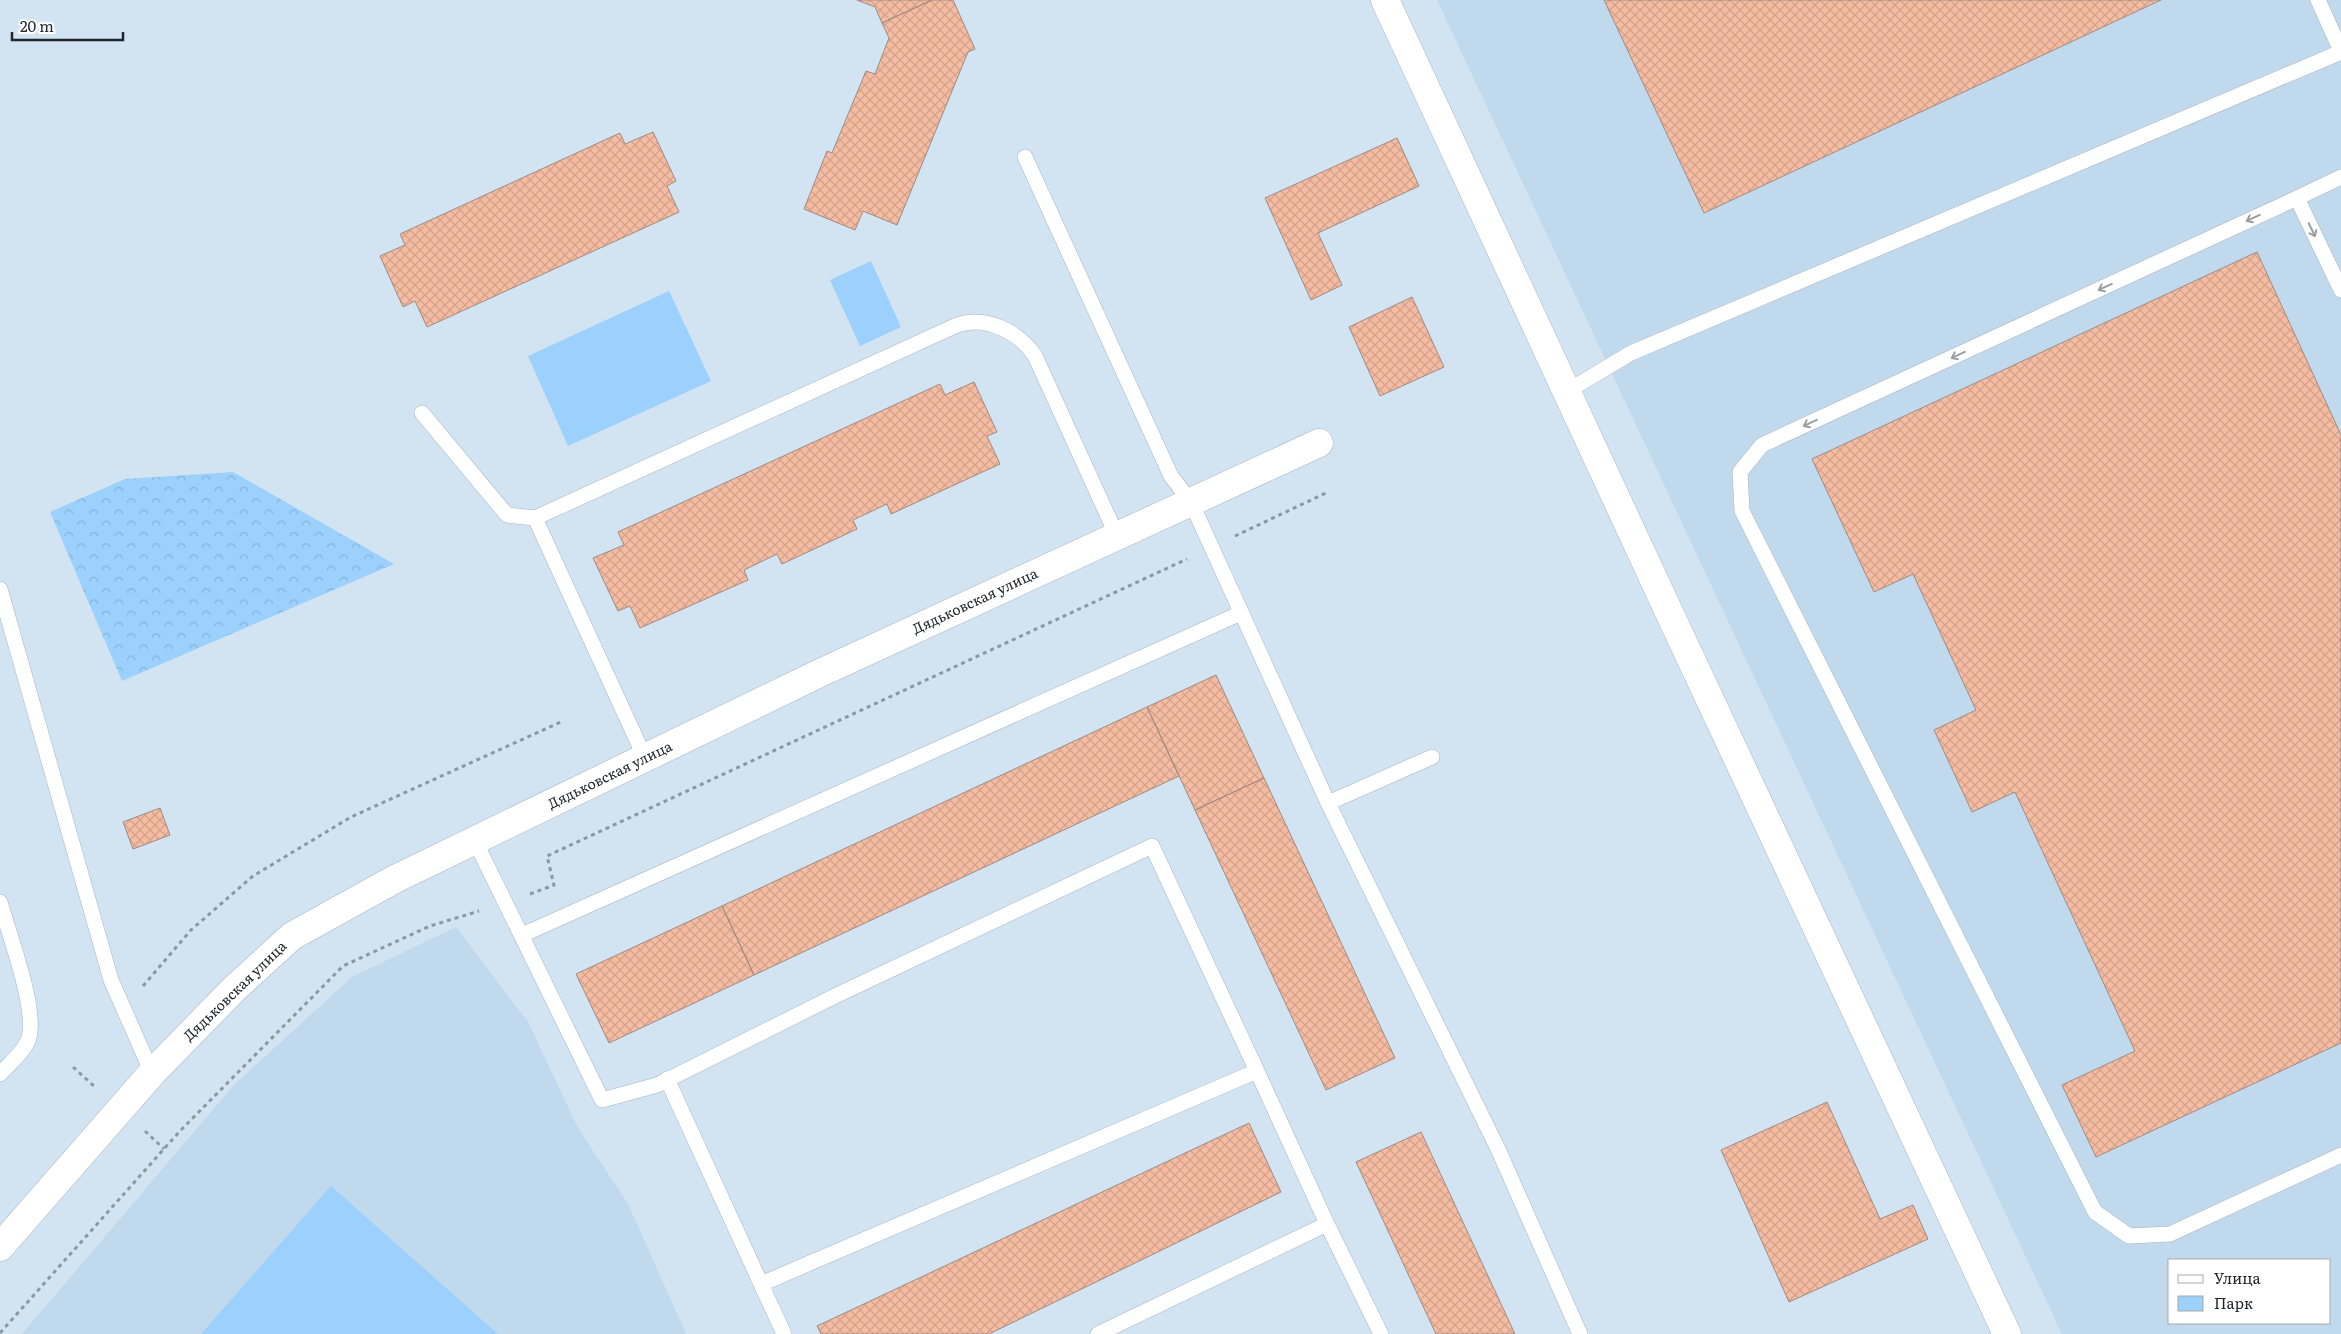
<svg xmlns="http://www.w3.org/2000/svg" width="2341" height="1334" font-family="Literata,serif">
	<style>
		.built { fill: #c1d9ed; fill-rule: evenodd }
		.forest { fill: url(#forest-crowns) }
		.park { fill: #9bd1fc }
		.building { fill: url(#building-cross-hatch); stroke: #9f8b82 }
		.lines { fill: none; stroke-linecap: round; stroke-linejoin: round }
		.service-casing { stroke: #a5b6c4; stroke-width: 16 }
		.minor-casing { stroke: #a5b6c4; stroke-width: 29 }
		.path { stroke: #8b98a3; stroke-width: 3; stroke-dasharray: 4 4; stroke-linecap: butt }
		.service { stroke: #fff; stroke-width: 15 }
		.minor { stroke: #fff; stroke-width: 28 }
		.oneway { stroke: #9b9ea0 }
		.labels { text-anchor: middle; stroke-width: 4; stroke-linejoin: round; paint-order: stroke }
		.street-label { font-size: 14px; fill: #20272c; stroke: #fff }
	</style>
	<defs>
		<pattern id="forest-crowns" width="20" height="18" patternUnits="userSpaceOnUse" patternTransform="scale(1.25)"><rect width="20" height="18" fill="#9bd1fc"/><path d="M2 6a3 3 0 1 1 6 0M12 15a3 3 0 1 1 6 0" fill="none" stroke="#85b3d8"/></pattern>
		<pattern id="building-cross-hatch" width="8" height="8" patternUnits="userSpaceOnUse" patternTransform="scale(1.25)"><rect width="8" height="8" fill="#f5bca2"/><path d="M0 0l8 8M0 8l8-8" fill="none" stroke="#d2a28c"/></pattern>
	</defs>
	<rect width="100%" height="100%" fill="#d2e3f2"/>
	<path class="built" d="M1437 0H2341V1334H2062ZM2170 1260H2330V1323H2170Z
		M456 927 528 1022 578 1128 628 1204 686 1334H22L234 1085 352 977Z"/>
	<path class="forest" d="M233 472 394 564 122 681 50 512 125 479Z"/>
	<path class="park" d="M871 261 901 327 860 346 830 280Z
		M669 291 711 381 568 446 528 356Z
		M331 1186 498 1334H201Z"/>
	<path class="building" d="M857 0H932L882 23 875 7Z
		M932 0H953L975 49 968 52 897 225 863 211 855 230 804 209 827 151 832 153 866 71 875 74 889 38 882 23Z
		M1604 0H2161L1704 213Z
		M653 132 676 181 667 186 679 212 427 327 415 301 403 307 380 256 405 245 400 234 620 133 625 144Z
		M1397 138 1419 186 1318 233 1342 285 1311 300 1265 198Z
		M2257 252 2341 435V1043L2096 1157 2062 1085 2135 1051 2015 792 1972 812 1934 730 1976 710 1913 574 1874 592 1812 459Z
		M1412 297 1444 367 1380 396 1349 327Z
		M974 382 997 432 987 436 1000 464 891 514 887 504 853 520 857 529 782 564 777 554 744 570 748 580 640 628 630 606 618 611 593 558 624 545 618 532 940 384 945 395Z
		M1216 675 1264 778 1195 810 1147 707Z
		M1147 707 1179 776 754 975 722 906Z
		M1264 778 1395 1058 1326 1090 1195 810Z
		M160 808 170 835 133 849 123 822Z
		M722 906 754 975 609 1043 576 974Z
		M1827 1102 1880 1219 1913 1205 1928 1239 1789 1302 1721 1150Z
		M1249 1123 1281 1192 989 1334H821L817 1326Z
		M1421 1132 1515 1334H1436L1356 1162Z"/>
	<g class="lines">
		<defs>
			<path id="service" d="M2318 0 2341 51
				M1025 157 1171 476 1191 502 1328 803
				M2341 177 2297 198 2341 290
				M2297 198 1762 445 1740 472 1742 511 2095 1212 2129 1236 2170 1234 2341 1155
				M1566 392 1631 353 2341 52
				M422 413 507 515 535 518
				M0 589 111 980 152 1073
				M1432 757 1328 803 1498 1149 1580 1334
				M645 758 535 518 957 325C986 315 1019 332 1035 356L1117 536
				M475 841 602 1100 657 1085 835 996 1152 846 1257 1071
				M0 902C9 934 37 1008 29 1038 25 1051 9 1064 0 1074
				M522 935 1241 613
				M667 1079 761 1284
				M784 1334 761 1284 1257 1071 1327 1224 1381 1334
				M1098 1334 1327 1224"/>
			<path id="minor" d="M1385 0 1668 610 2007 1334
				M0 1247 152 1073 235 988 292 936 395 879 820 673 1319 443"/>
		</defs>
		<use href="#service" class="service-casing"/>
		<use href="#minor" class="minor-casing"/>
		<path class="path" d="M1235 536 1328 492
			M530 894 554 885 547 856 1187 559
			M143 986 191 930 253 876 351 817 563 721
			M73 1067 95 1087
			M145 1131 164 1149
			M0 1333 180 1131 343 966 430 926 479 911"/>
		<use href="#service" class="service"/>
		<use href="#minor" class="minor"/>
	</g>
	<defs><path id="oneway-shaft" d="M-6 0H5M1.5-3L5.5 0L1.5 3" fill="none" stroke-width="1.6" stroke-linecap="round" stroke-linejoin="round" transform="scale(1.25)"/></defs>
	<g class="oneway">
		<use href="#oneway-shaft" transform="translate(2253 218) rotate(155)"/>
		<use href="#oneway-shaft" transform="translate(2312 230) rotate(64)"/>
		<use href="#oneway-shaft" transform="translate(2105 287) rotate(155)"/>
		<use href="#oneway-shaft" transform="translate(1958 355) rotate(155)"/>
		<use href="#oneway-shaft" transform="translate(1810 423) rotate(155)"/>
	</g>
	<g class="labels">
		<g class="street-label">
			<text transform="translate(975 601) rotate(-25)" y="5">Дядьковская улица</text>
			<text transform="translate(610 775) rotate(-26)" y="5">Дядьковская улица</text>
			<text transform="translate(235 991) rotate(-44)" y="5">Дядьковская улица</text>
		</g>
	</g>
	<rect x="2168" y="1259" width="162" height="65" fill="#ffffff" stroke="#a6a9ab"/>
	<rect x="2178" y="1275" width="25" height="8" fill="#ffffff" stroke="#a6a9ab"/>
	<text x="2214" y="1284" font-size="15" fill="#20272c">Улица</text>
	<rect x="2178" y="1296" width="25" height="15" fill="#9bd1fc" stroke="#a6a9ab"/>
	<text x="2214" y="1309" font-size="15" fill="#20272c">Парк</text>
	<path d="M12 32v8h111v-8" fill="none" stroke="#20272c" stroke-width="2.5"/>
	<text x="20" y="32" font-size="15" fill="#20272c" stroke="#ffffff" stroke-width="4" paint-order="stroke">20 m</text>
</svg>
